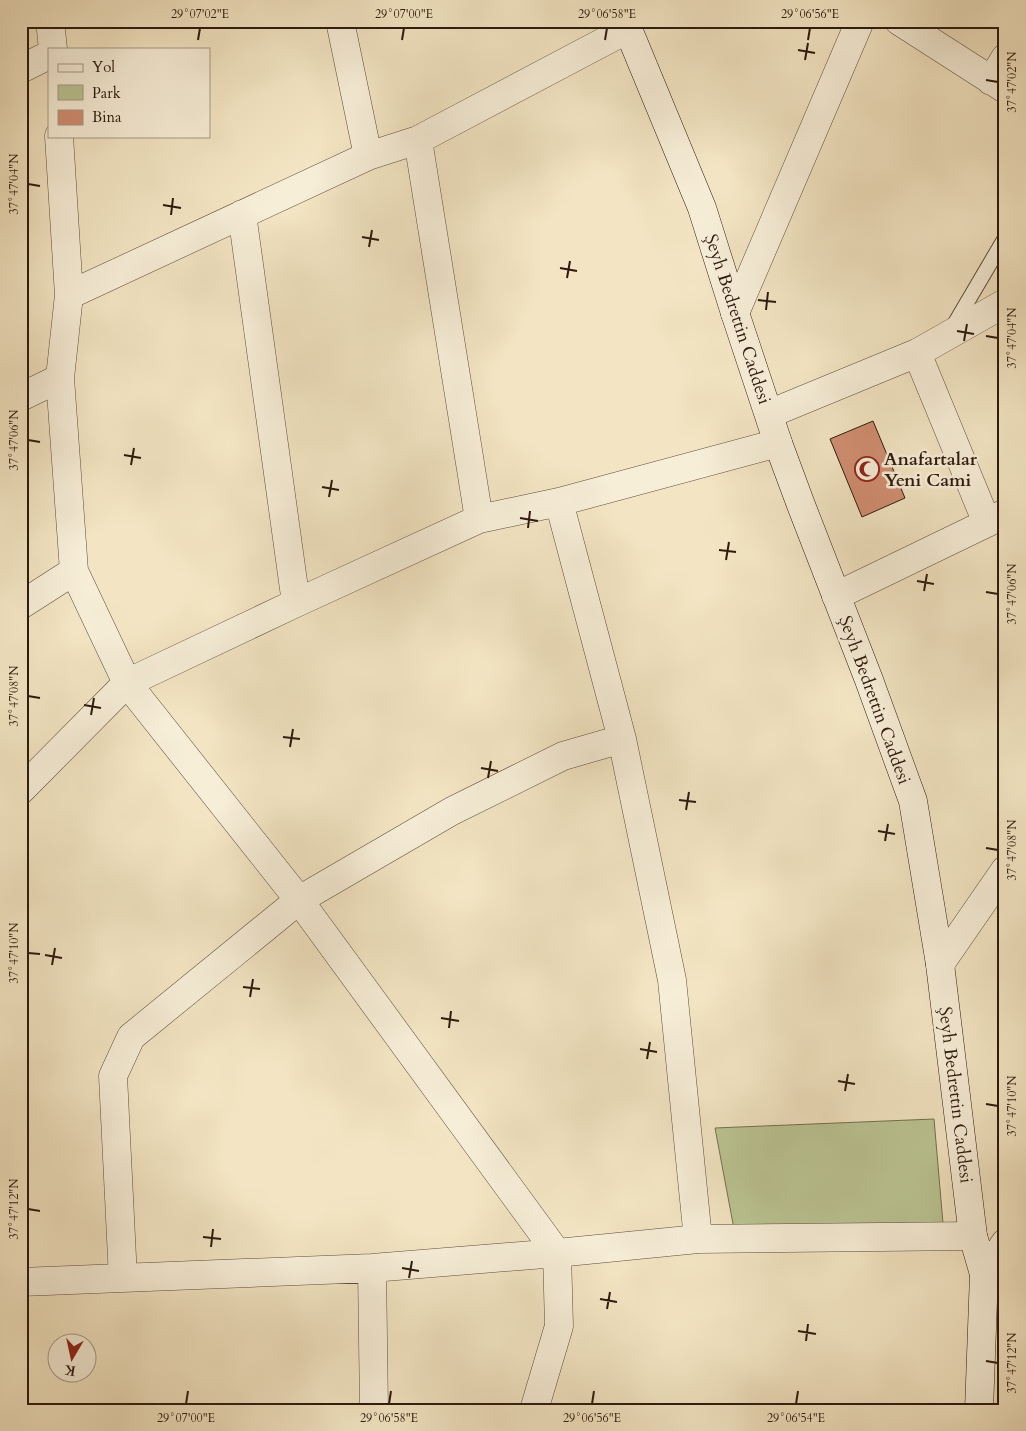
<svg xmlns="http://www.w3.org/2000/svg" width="1026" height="1431" font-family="Cardo,serif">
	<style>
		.green { fill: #bbc594; stroke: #746f52 }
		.building { fill: #d18e72; stroke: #2d190f }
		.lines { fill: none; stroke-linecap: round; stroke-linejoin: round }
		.service-casing { stroke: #5e4c3c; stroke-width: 16 }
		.minor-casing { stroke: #5e4c3c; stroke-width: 29 }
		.secondary-casing { stroke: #2d190f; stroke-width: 29 }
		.service { stroke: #f7eed8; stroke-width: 14 }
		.minor { stroke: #f7eed8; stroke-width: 28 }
		.secondary { stroke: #f7eed8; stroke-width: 28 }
		.ticks { fill: none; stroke: #2d190f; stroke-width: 2 }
		.labels { text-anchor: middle; stroke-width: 5; stroke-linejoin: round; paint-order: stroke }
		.street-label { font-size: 18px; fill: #2d190f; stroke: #f7eed8 }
		.poi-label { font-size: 18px; font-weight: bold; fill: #2d190f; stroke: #f7eed8; text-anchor: start }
		.neatline { fill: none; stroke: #2d190f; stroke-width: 2 }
		.ticks-label { font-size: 12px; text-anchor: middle; fill: #2d190f }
	</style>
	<rect width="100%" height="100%" fill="#f3e5c3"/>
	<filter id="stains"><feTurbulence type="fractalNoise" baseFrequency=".004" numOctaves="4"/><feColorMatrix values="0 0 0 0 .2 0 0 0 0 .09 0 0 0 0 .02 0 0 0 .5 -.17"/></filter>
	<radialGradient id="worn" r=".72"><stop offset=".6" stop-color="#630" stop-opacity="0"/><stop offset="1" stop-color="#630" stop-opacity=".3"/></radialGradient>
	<path class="green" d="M934 1119 944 1235 737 1245 715 1128Z"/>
	<path class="building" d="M873 421 905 498 862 517 830 439Z"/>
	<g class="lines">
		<defs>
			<path id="service" d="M952 328 1005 238"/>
			<path id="minor" d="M50 21 53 49
				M340 21 368 156
				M899 21 1005 89
				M21 69 49 55
				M991 81 1005 58
				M59 136 69 295 60 378 74 571 127 683 299 900 557 1253 559 1326 534 1410
				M418 140 479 519
				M242 214 296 603
				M69 295 368 156 418 140 628 29
				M735 313 860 21
				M917 353 987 523
				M21 397 60 378
				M769 414 917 353 1005 303
				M559 502 622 739 672 980 698 1239
				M836 596 987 523 1005 513
				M21 605 74 571
				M21 790 127 683 296 603 479 519 559 502 778 443
				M940 964 1005 870
				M372 1268 374 1410
				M984 1274 1005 1243
				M123 1278 113 1076 131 1037 299 900 452 811 563 756 622 739
				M21 1282 372 1268 557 1253 698 1239 973 1236"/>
			<path id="secondary" d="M627 21 628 29 702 208 735 313 778 443 801 505 869 680 913 801 940 964 973 1236 984 1274 979 1410"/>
		</defs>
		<use href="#service" class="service-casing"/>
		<use href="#minor" class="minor-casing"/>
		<use href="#secondary" class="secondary-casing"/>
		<use href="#service" class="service"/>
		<use href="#minor" class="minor"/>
		<use href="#secondary" class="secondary"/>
	</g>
	<path class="ticks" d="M198 40 200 28M402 40 404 28M605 40 607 28M808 40 810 28M798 50 815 53M805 60 808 43M986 80 998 82M28 184 40 186M163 205 181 208M171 215 173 198M362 237 379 240M369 247 372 230M560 268 577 271M567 278 570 261M758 300 776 302M766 310 768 292M957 331 974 334M986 336 998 338M964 341 967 324M28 440 40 442M124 455 141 458M131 465 134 448M322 487 339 490M329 497 332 480M520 518 538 521M528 528 530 511M719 550 736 552M726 560 729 542M917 581 934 584M924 591 927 574M986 592 998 594M28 696 40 698M84 705 101 708M91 715 94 698M283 737 300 739M290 747 293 729M481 768 498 771M488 778 491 761M679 800 696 802M686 810 689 792M878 831 895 834M885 841 888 824M986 848 998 850M28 953 40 954M45 955 62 958M52 965 55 948M243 987 260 989M250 997 253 979M441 1018 459 1021M449 1028 451 1011M640 1049 657 1052M647 1059 650 1042M838 1081 855 1084M845 1091 848 1074M986 1104 998 1106M28 1209 40 1211M203 1237 221 1239M211 1247 213 1229M402 1268 419 1271M409 1278 412 1261M600 1299 617 1302M607 1309 610 1292M798 1331 816 1334M806 1341 808 1324M986 1361 998 1363M186 1404 188 1391M389 1404 391 1391M592 1404 594 1391M796 1404 798 1391"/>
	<defs>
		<symbol id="mosque-ring" viewBox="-11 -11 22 22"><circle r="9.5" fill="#f7eed8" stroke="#8f2418" stroke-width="1.5"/><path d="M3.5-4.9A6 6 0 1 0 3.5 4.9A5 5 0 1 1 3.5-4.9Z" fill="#8f2418"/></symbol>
	</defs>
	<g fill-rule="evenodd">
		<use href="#mosque-ring" x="853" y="455" width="28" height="28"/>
	</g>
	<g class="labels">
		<g class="street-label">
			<text transform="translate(738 319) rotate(72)" y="6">Şeyh Bedrettin Caddesi</text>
			<text transform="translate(875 700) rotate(70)" y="6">Şeyh Bedrettin Caddesi</text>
			<text transform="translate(956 1095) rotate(83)" y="6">Şeyh Bedrettin Caddesi</text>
		</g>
		<g class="poi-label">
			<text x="884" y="465">Anafartalar<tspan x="884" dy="21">Yeni Cami</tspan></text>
		</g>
	</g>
	<rect width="1026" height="1431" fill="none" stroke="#f3e5c3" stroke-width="55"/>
	<rect x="48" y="48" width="162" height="90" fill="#f7eed8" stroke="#a69988"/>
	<rect x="58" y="64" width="25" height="8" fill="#f7eed8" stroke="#a69988"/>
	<text x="92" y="72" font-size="15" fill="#2d190f">Yol</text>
	<rect x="58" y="85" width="25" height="15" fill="#bbc594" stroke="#a69988"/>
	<text x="92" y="98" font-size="15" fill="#2d190f">Park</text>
	<rect x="58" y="110" width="25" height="15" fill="#d18e72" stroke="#a69988"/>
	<text x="92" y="122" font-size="15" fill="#2d190f">Bina</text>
	<g transform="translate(72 1358) rotate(189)"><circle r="24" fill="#f7eed8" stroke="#a69988"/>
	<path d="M0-4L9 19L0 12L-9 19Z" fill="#8f2418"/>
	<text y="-8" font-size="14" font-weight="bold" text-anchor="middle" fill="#2d190f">K</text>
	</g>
	<rect x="28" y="28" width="970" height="1376" class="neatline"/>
	<g class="ticks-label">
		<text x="200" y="18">29°07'02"E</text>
		<text x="404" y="18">29°07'00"E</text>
		<text x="607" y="18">29°06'58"E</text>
		<text x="810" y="18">29°06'56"E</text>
		<text transform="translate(1012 82) rotate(-90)" y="4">37°47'02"N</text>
		<text transform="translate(14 184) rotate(-90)" y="4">37°47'04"N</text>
		<text transform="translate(1012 338) rotate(-90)" y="4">37°47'04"N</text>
		<text transform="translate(14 440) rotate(-90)" y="4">37°47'06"N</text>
		<text transform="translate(1012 594) rotate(-90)" y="4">37°47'06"N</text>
		<text transform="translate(14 696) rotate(-90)" y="4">37°47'08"N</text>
		<text transform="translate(1012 850) rotate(-90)" y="4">37°47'08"N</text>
		<text transform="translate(14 953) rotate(-90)" y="4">37°47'10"N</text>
		<text transform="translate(1012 1106) rotate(-90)" y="4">37°47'10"N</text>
		<text transform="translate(14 1209) rotate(-90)" y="4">37°47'12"N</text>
		<text transform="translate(1012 1363) rotate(-90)" y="4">37°47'12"N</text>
		<text x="186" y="1422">29°07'00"E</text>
		<text x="389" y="1422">29°06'58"E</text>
		<text x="592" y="1422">29°06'56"E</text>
		<text x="796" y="1422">29°06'54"E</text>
	</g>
	<rect width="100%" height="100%" filter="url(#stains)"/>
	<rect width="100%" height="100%" fill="url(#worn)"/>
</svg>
